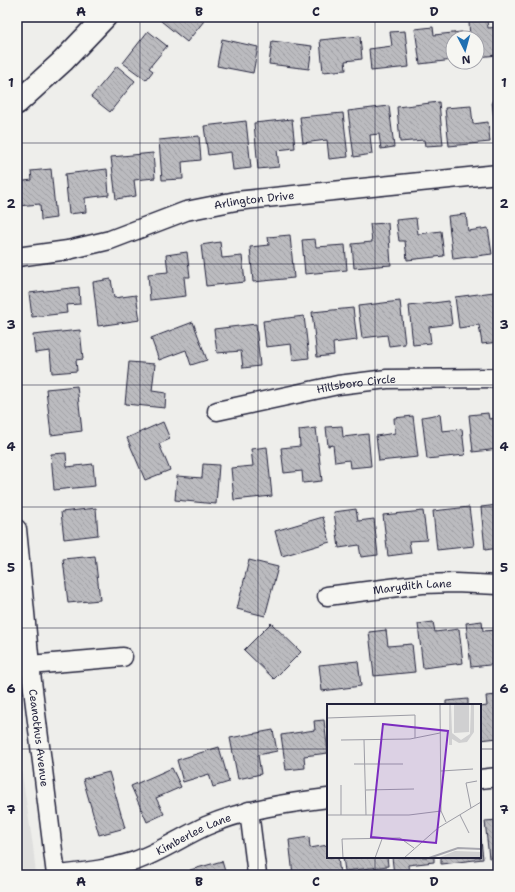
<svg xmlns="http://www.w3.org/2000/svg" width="515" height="892" font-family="'Shantell Sans',sans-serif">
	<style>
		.built { fill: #dfdfde }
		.building { fill: url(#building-back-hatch); stroke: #22223b }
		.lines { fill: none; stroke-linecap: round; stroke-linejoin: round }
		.minor-casing { stroke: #22223b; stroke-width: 21 }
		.tertiary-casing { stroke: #22223b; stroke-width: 25 }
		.minor { stroke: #f6f6f2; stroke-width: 18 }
		.tertiary { stroke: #f6f6f2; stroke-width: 22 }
		.grid { fill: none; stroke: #22223b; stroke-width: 1; stroke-opacity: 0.55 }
		.labels { text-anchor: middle; stroke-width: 3.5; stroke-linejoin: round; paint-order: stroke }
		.street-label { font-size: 11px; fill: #22223b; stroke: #f6f6f2 }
		.inset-river { fill: none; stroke: #a7a7af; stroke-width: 2 }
		.inset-road { fill: none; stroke: #9c9ca5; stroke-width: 1 }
		.view { fill: #7b2cbf; fill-opacity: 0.15; stroke: #7b2cbf; stroke-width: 2 }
		.inset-edge { fill: none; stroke: #22223b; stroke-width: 2 }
		.neatline { fill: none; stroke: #22223b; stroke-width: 1.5 }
		.grid-label { font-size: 13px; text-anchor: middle; font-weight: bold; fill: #22223b }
	</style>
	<defs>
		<pattern id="building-back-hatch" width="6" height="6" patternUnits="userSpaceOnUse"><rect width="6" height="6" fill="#bbbbbf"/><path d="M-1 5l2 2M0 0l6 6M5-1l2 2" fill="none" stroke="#a0a0a5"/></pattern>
	</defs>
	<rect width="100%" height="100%" fill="#eeeeeb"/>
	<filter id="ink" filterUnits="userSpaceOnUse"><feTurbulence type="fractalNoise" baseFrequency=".025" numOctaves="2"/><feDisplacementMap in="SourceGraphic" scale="8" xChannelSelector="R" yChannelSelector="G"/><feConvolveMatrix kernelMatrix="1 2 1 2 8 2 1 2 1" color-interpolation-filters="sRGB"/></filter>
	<g filter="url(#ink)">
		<path class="built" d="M17 742 33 846 36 875H17Z"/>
		<path class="building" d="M164 17H199L204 21 187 42 161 21Z
			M487 20 488 28 498 27V55L477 57V38H470L469 22Z
			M433 27 434 35 462 32V38H453V60L420 64 415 29Z
			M148 31 167 46 149 68 153 71 146 80 123 63Z
			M405 31 409 67 371 71 369 49 392 46 390 32Z
			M360 36 362 59 345 61 346 70 323 72 320 40Z
			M222 39 258 47 253 73 217 66Z
			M272 41 312 46 309 69 269 64Z
			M117 66 135 81 110 112 91 97Z
			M498 100V139H496L492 101Z
			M439 102 443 145 425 146 424 140 400 142 397 107Z
			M389 106 394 147 381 149 379 134 370 135 372 154 354 157 348 111Z
			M471 106 473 124 488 122 490 142 449 146 445 108Z
			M343 113 348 157 329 159 327 140 303 143 300 117Z
			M292 119 295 148 277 150 279 167 258 169 254 123Z
			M246 121 251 168 233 170 231 152 208 155 204 126Z
			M199 136 201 160 182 162 183 179 162 180 159 140Z
			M153 153 155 178 134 180 136 196 116 199 111 157Z
			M51 169 56 218 41 220 40 204 17 206V182L32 180 31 171Z
			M107 169 109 195 85 198 86 212 69 214 65 174Z
			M466 214 468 231 488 228 492 254 453 259 448 216Z
			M416 218 418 234 441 231 444 256 407 260 405 241H399L396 220Z
			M388 223 391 265 354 268 352 244 372 242 370 224Z
			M290 235 294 278 253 282 250 247 269 245 268 237Z
			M315 239 316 247 345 245 347 270 305 274 302 240Z
			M220 242 222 258 242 256 245 282 206 286 201 245Z
			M187 252 190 277H184L186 296 150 300 148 274 168 272 166 255Z
			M111 279 114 298 136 295 140 320 98 326 93 282Z
			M79 287 80 304 66 305 67 313 32 317 29 293Z
			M494 292 498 323V342L482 344 479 325 459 328 455 297Z
			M400 301 405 344 389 346 387 335 362 338 358 306Z
			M449 301 452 324 429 327 431 343 413 345 409 306Z
			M353 308 357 340 333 343 334 355 317 357 312 312Z
			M304 316 309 358 293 360 291 344 266 347 263 321Z
			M193 322 207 360 191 365 186 350 159 360 151 338Z
			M256 324 260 366 243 368 241 351 217 353 214 329Z
			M80 330 83 359 76 360 77 371 52 373 50 351 35 353 33 335Z
			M129 362 155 364 152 391 166 393 165 408 125 404Z
			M77 386 82 431 51 435 46 389Z
			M488 413 489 419 498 418V449L473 452 469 415Z
			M440 414 442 431 462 429 465 455 427 459 422 417Z
			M413 416 418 457 379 461 376 436 395 433 394 418Z
			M163 422 170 439 159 444 170 470 145 480 127 438Z
			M342 426 343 437 368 434 371 466 350 468 349 460 335 462 333 445 328 446 326 427Z
			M316 428 322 481 303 483 302 471 284 473 281 448 300 446 299 430Z
			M267 447 272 496 234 500 231 468 253 466 251 449Z
			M66 453 67 467 93 464 95 486 54 490 51 454Z
			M203 464 219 465 216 504 175 500 177 476 202 478Z
			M498 505V548L485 550 481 507Z
			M469 507 474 546 437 550 433 511Z
			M96 508 98 535 64 539 61 512Z
			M356 509 358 521 374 519 378 555 361 557 359 545 339 548 334 512Z
			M423 511 427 540 409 541 411 553 388 556 383 515Z
			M323 517 330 542 282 556 275 531Z
			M95 556 100 600 68 603 63 559Z
			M249 560 278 567 265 616 237 609Z
			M482 621 483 631 498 630V664L471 667 466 623Z
			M433 622 435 632 459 629 463 663 423 668 418 624Z
			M271 623 301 652 274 679 244 650Z
			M386 630 388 646 412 644 415 672 374 676 369 632Z
			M358 661 361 686 322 691 319 665Z
			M498 695V738L480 740V707L487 706 486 696Z
			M468 699V705H446V701Z
			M324 720 328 753 304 756 305 768 286 770 281 735 315 730 314 721Z
			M273 730 277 751 258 755 261 774 238 779 230 738Z
			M219 747 229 782 213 787 209 774 183 782 177 760Z
			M172 768 181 787 156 798 164 814 147 822 131 786Z
			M109 772 125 828 99 835 83 779Z
			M498 820V857L489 858 485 821Z
			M480 831 483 859 441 864V857H480Z
			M309 837 310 848 328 845V857H338L340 875H293L289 840Z
			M343 857H387L388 866 345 871Z
			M392 857H434V862L408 865 409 875H394Z
			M222 861 226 875H192L190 870Z"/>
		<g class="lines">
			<defs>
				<g id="minor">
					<path id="s1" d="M17 257 68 250 110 240 186 211 236 201 498 174"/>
					<path id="s2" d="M217 411 338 385 387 379 498 378"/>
					<path id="s3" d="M17 529 30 665 56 875"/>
					<path id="s4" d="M327 596 422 584 455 583 498 585"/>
					<path d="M30 665 123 657"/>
					<path d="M480 779 498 777"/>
					<path d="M249 811 257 875"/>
					<path id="s5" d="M60 875C85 872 111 869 135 861 160 852 182 837 206 826 245 809 287 803 328 798"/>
				</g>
				<path id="tertiary" d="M17 103 63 61 105 17"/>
			</defs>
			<use href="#minor" class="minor-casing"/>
			<use href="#tertiary" class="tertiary-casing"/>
			<use href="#minor" class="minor"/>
			<use href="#tertiary" class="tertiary"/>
		</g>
	</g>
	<path class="grid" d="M140 17V875M258 17V875M375 17V705M17 143H498M17 264H498M17 385H498M17 507H498M17 628H498M17 749H328M480 749H498M375 857V875"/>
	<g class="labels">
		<g class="street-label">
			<text dy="4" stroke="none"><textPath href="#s1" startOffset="245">Arlington Drive</textPath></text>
			<text dy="4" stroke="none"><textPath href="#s2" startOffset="142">Hillsboro Circle</textPath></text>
			<text dy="4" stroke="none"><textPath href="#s4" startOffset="86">Marydith Lane</textPath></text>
			<text dy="4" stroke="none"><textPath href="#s3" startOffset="210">Ceanothus Avenue</textPath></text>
			<text dy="4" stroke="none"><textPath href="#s5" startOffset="141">Kimberlee Lane</textPath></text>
		</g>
	</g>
	<g transform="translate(327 704)">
		<rect width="154" height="154" fill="#eeeeeb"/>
		<path d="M128 147 154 148V154H111Z" fill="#d0d0d1"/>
		<path d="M122 0H124L125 29 134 36 143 30 144 0H147V28L140 38 132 39 125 35V41H122ZM127 0H142V28L127 29Z" fill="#d0d0d1"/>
		<path class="inset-river" d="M102 154 131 144 154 145"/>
		<path class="inset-road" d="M113 0 114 107 119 118M0 14 88 11V34M14 36 83 35 113 29M37 36 39 111M27 60H76M114 67 146 65M14 81V111M39 86 87 85M144 104 139 79 150 77M0 111H82L114 107M133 111 142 129M16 154 15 135 73 134 87 144M48 154 55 135M77 154 111 124 154 98"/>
		<path class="view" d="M56 20 121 27 109 139 44 133Z"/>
		<rect width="154" height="154" class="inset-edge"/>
	</g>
	<rect width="515" height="892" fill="none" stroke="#f6f6f2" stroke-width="44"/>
	<g transform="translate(465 50) rotate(174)"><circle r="19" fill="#f6f6f2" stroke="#a1a1a9"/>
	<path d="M0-3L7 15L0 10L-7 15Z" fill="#1f6fb2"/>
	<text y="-6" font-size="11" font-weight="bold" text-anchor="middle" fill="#22223b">N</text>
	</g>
	<rect x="22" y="22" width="471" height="848" class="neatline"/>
	<g class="grid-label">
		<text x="81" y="16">A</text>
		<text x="199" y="16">B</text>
		<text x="316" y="16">C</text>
		<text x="434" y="16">D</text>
		<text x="11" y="87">1</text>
		<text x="504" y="87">1</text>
		<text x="11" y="208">2</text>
		<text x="504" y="208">2</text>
		<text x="11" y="329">3</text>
		<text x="504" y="329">3</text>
		<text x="11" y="451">4</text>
		<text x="504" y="451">4</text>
		<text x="11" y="572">5</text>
		<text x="504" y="572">5</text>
		<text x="11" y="693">6</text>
		<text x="504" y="693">6</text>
		<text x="11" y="814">7</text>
		<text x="504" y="814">7</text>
		<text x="81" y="886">A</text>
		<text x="199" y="886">B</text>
		<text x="316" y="886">C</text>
		<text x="434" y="886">D</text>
	</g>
</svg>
